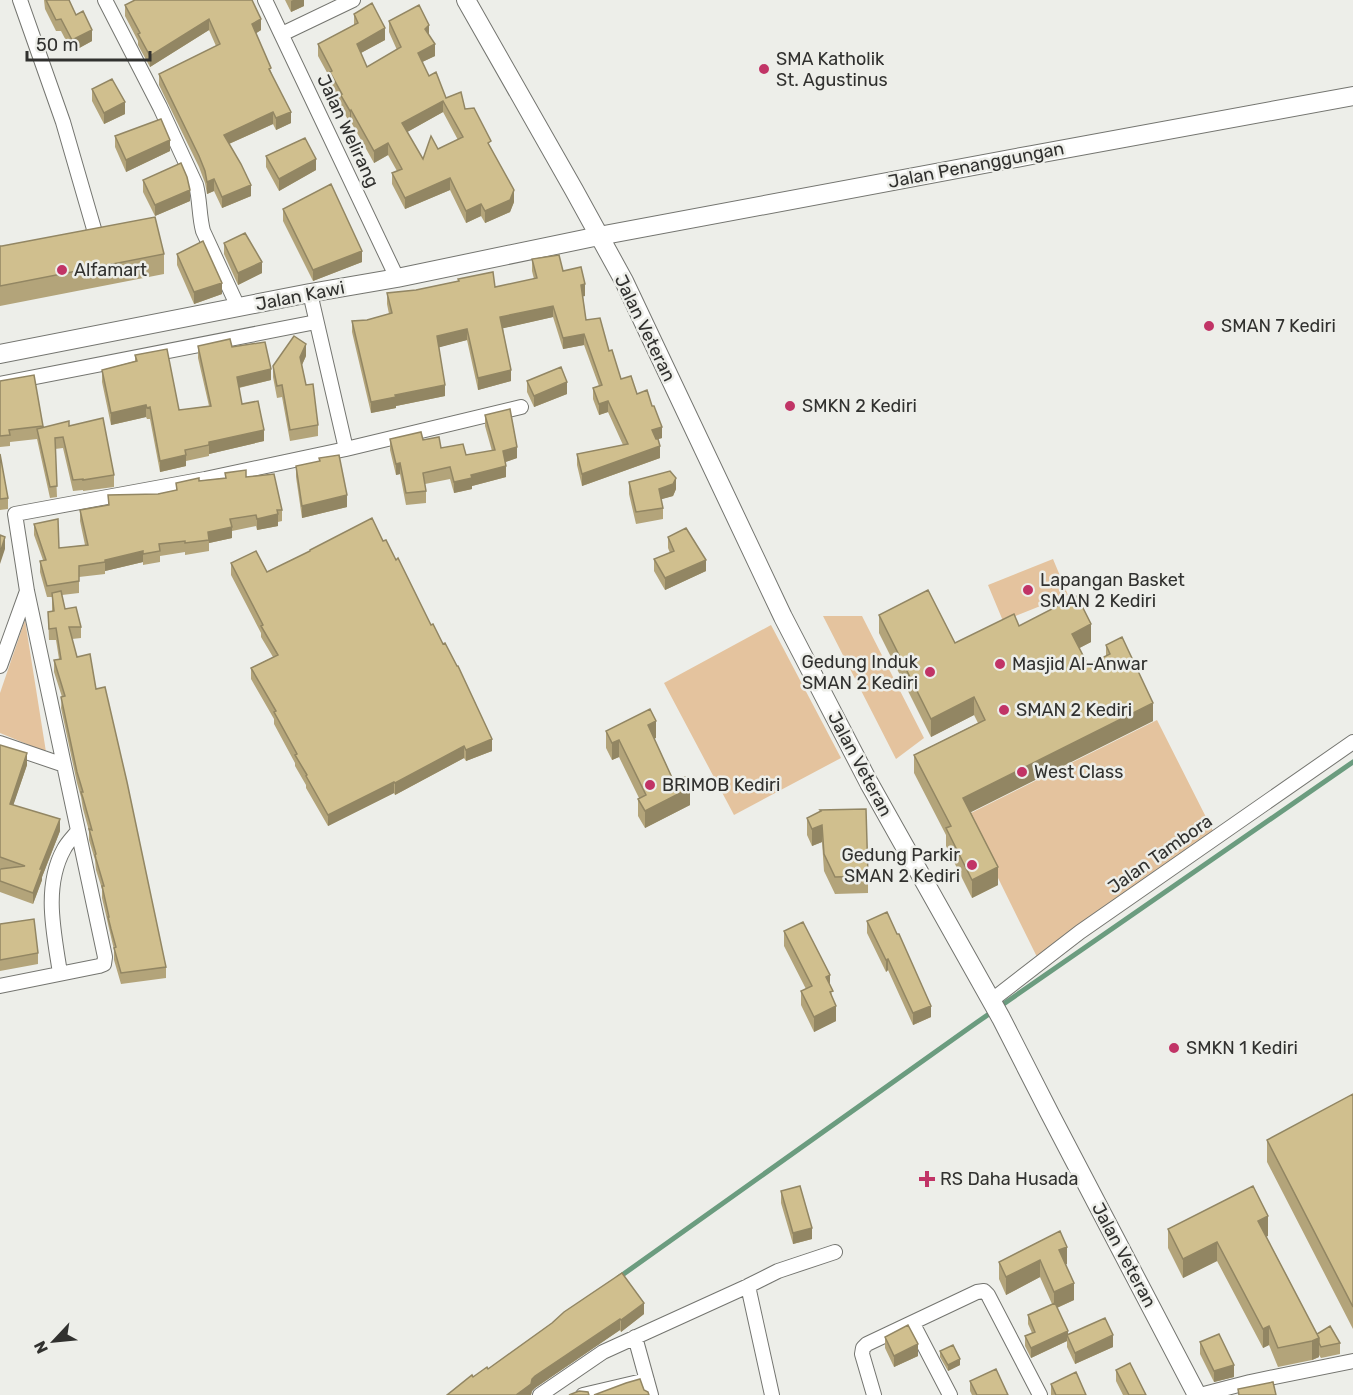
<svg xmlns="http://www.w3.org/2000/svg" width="1353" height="1395" font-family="Rubik,sans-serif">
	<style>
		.green { fill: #e4c39e }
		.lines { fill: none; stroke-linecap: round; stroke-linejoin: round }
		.stream { stroke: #6b9c7f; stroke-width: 5 }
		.minor-casing { stroke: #747570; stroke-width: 16 }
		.secondary-casing { stroke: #747570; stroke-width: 20 }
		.minor { stroke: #fff; stroke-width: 14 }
		.secondary { stroke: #fff; stroke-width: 18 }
		.wall { fill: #b3a47a; fill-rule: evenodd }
		.shaded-wall { fill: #928663 }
		.building { fill: #d0bf8e; stroke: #928663; stroke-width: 1.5; fill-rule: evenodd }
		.poi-dot { fill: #c13466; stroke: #edeee9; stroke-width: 2 }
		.labels { text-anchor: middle; stroke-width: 5; stroke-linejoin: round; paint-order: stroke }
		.poi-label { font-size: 18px; fill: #31312f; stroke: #edeee9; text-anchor: start }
		.street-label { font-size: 18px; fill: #31312f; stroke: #edeee9 }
	</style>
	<rect width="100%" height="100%" fill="#edeee9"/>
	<path class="green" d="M1053 559 1068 595 1003 621 988 585Z
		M823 616H862L924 738 896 759Z
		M25 620 46 752 0 733V693Z
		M771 625 841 758 734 815 664 683Z
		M1157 720 1214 833 1037 957 967 815Z"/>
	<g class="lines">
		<path class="stream" d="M618 1278 976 1023 1353 762"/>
		<defs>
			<path id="minor" d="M20 0 63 122 94 229 92 236 83 241
				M105 0 160 107 196 185C200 200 199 216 203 231L238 307
				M265 0 397 278
				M282 34 353 0
				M310 293 346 449
				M0 384 316 322
				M0 666 27 591
				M0 743 64 765
				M60 973C54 933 43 887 64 849 67 843 73 837 78 831
				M0 986 99 966 104 964 105 957 27 591 15 514 205 479 346 449 521 407
				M992 1000 1080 932 1353 742
				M748 1286 778 1271 835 1252
				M913 1324 950 1395
				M635 1337 651 1395
				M540 1395 603 1352 748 1286 772 1395
				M583 1395 647 1380
				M874 1395 862 1354 863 1348 867 1344 977 1292 984 1291 988 1295 1040 1395
				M1200 1395 1250 1382 1353 1361"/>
			<path id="secondary" d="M466 0 574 190 624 281 783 617 869 783 1001 1018 1050 1114 1197 1395
				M0 354 310 293 397 278 599 236 1032 155 1353 96"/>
		</defs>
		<use href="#minor" class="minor-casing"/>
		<use href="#secondary" class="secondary-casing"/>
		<use href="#minor" class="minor"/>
		<use href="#secondary" class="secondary"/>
	</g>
	<path class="wall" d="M44 0H69L76 15 92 41 72 52 61 31H56L45 9Z
		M135 0 261 30 256 33 291 123 276 130 273 124 229 144 251 196 222 208 214 191 207 194 205 183 199 167 159 85V74L216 46 209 30 150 67 138 45V41L125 16V5Z
		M285 0H304V6L291 12Z
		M354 14 385 40 361 53 367 67 397 50 389 32V21L429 35 435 56 422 62 429 76 446 98 465 109 491 148 514 202 510 212 485 223 481 216 466 223 450 190 405 209 392 184V173L397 171 388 155 374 163 351 122 350 123 340 106V102L330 84V78L318 56V44L354 25ZM443 112 458 140 438 149 423 159 407 132Z
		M92 89 125 114 104 124 92 101Z
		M115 136 170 151 126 172 115 147Z
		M266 156 316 170 279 191 266 167Z
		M143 180 190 201 155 216 143 192Z
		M283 209 362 262 313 281 283 221Z
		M224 243 262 273 238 285 224 254Z
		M0 246 164 254V274L0 306Z
		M177 254 222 294 194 304 177 265Z
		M532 259 563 271 585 296H583L586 320 609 351 621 379 637 394 662 438 658 439 660 458 582 486 577 465V454L623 445 608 412 599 415 593 399V388L599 386 584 345 563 349 553 317 503 328 511 381 478 390 467 340 439 347 445 396 396 406V408L371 413 352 332V321L367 320 389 314 387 304V293L416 290 458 281V279L495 287 534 279 532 271Z
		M198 346 232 347 271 380 239 388 242 404 264 441 209 454V456L186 461V466L160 472 150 419H147L146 417 111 425 102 382V370L135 361V355L179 410 209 406 198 358Z
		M306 356 302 365 306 385 318 425V436L290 441 282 397 277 398 273 377V366Z
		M0 381 43 427 69 426 114 475V487L83 491V490L73 491 63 448 55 449 57 497 50 498 37 439 10 442V446L0 447Z
		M527 381 567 394 534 407 527 392Z
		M485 415 517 458 505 462 506 477 472 486V489L454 493 450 479 425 484 426 491V503L406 505 400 474 396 475 390 450V439L423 440 441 448 466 455 492 451 485 426Z
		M0 454 8 498V509L0 510Z
		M319 458 347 507 302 518 296 477V466L319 462Z
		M225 473 246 477 282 510V521L278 522V526L257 530 256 526 232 531V538L209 543V551L185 555V552L160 556V562L143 565V562L105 571V574L79 577V593L62 595 65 609 81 627V638L72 639 77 657 96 689 166 967V978L121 984 114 960V950L102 898V889L96 870 95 860 89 840V831L83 809 81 797 77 783 61 708 62 697 54 672V660L59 659 56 640H49L48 612 52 611V597H47L40 572V561L43 560 34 535V524L59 548 85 545 80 521V510L108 505V495L158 494 176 490V483L225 478Z
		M629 482 676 489 673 496 661 499 663 508V519L636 524 629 494Z
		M668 537 706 571 665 590 654 571V559L670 553 668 548Z
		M383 541 492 751 466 761 464 758 395 795 394 793 328 826 306 788V785L295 766V763L274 724V719L251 679V668L273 657 261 637V633L231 575V563L267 572 310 551V550Z
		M879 615 955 643 1019 626 1091 642 1079 648 1088 665 1106 656V645L1153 721 971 812 998 885 972 898 946 846V835L914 773V755L978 723 974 715 931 737 879 633Z
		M606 731 656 738H654L674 782 690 805 645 828 638 816V799L639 798 619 757 612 760 606 748Z
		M0 745 27 765 13 805 60 831 42 877V880L33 904 0 892V869H2L0 868Z
		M821 811 868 876V893L835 894 824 871 822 842 812 846 807 835V818Z
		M867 921 931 1017 913 1025 888 970 886 972 867 933Z
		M0 924 38 953V964L0 971Z
		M784 931 830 984 836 1021 814 1032 801 1005V991L806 989 784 946Z
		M1353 1094V1329L1267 1162V1140Z
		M781 1191 812 1239 793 1244 781 1203Z
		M1168 1229 1268 1236H1266L1317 1334 1340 1343V1354L1321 1358 1319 1355V1357L1312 1360 1278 1367 1269 1345 1263 1348 1217 1261 1183 1278 1168 1248Z
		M1060 1231 1067 1264H1065L1074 1300 1057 1308 1068 1335 1113 1347 1075 1364 1067 1347V1341L1031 1358 1025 1346V1336L1032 1333 1028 1324V1315L1052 1304 1040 1277 1006 1295 999 1279V1262Z
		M644 1314 621 1332 620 1330 535 1388 532 1391 531 1395H447L473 1377 488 1369 552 1323Z
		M885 1337 918 1356 894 1367 885 1348Z
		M1200 1342 1234 1377 1214 1382 1200 1354Z
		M940 1351 960 1365 948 1371 940 1357Z
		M1116 1370 1146 1395H1123L1116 1381Z
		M970 1381 1008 1395H972L970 1391Z
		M1051 1384 1086 1395H1051Z"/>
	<path class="shaded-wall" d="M293 0H304V6L291 12V1Z
		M209 19V30L150 67V56Z
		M261 19V30L252 36V24Z
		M429 25V37L425 29Z
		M385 28V40L357 55V44Z
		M92 30V41L72 52V40Z
		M435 44V56L418 64V53Z
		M443 101V112L402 135V123Z
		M125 102V114L104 124V113Z
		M351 110V122L350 123V111Z
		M273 112V124L224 146V135Z
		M291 112V123L276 130V118Z
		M170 140V151L126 172V160Z
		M388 143V155L374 163V151Z
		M316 159V170L279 191V179Z
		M450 178V190L405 209V198Z
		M214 179V191L207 194V182Z
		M251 185V196L222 208V197Z
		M190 190V201L155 216V205Z
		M514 190V202L510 212 485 223V211Z
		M481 204V216L466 223V211Z
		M362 251V262L313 281V270Z
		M262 262V273L238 285V273Z
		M222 283V294L194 304V292Z
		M585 284V296L581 297V285Z
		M553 306V317L500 329V317Z
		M467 329V340L437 348V336Z
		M584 334V345L563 349V338Z
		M306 344V356L300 369V357Z
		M271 369V380L237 388V377Z
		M511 370V381L478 390V378Z
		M567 382V394L534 407V396Z
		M445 385V396L396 406V408L371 413V402L395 395Z
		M608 401V412L599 415V404Z
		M146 405V417L111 425V413Z
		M662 427V438L652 441V430Z
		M264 430V441L209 454V442Z
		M660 446V458L582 486V474Z
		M517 447V458L503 463V451Z
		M186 455V466L160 472V461Z
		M400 463V474L396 475V464Z
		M506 466V477L472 486V489L454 493V482L471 475Z
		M676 478V489L673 496 659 500V489Z
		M347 495V507L302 518V506Z
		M278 514V526L257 530V519Z
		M232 527V538L209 543 208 532Z
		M5 537V549L0 564V553Z
		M143 551V562L105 571V560Z
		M706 560V571L665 590V578Z
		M1091 624V642L1072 652V634Z
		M974 697V715L931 737V719Z
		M1153 703V721L963 816V798Z
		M656 721V738L648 742V725Z
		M492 739V751L466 761V750Z
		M619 740V757L612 760V743Z
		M464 746V758L395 795V783Z
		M27 753V765L10 815V804Z
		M394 782V793L328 826V815Z
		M690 788V805L645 828V811Z
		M60 819V831L42 877V880L33 904V893L40 869Z
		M822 825V842L812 846V829Z
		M998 867V885L972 898V880Z
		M888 959V970L886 972V960Z
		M830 975V990L826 977Z
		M836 1006V1021L814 1032V1017Z
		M931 1006V1017L913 1025V1013Z
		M1268 1216V1236L1258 1241V1221Z
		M812 1228V1239L793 1244V1233Z
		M1217 1242V1261L1183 1278V1259Z
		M1067 1247V1264L1059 1268V1250Z
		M1040 1260V1277L1006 1295V1277Z
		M1074 1283V1300L1054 1309V1292Z
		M644 1303V1314L621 1332V1320Z
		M620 1319V1330L535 1388 532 1391 531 1395H516L535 1376Z
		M1269 1326V1345L1263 1348V1329Z
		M1068 1331V1338L1067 1335V1341L1031 1358V1348Z
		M1113 1335V1347L1075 1364V1353Z
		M1319 1338V1357L1312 1360V1341Z
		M918 1344V1356L894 1367V1356Z
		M960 1359V1365L948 1371V1365Z
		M1234 1365V1377L1214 1382V1371Z"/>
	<path class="building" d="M46 0H69L76 15 83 11 92 30 72 40 61 19 56 20Z
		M135 0H252L261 19 252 24 271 68 269 69 291 112 276 118 273 112 224 135 241 164 251 185 222 197 214 179 207 182 205 171 199 156 159 74 220 44 209 19 150 56 138 34 140 33 125 5Z
		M372 3 385 28 357 44 367 67 401 47 389 21 419 5 429 25 425 29 435 44 418 53 429 76 436 72 446 98 461 92 465 109 474 108 491 141 488 143 514 190 510 200 485 211 481 204 466 211 450 178 405 198 392 173 402 169 388 143 374 151 351 110 350 111 340 94H342L330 72 332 71 318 44 358 23 354 14ZM443 101 463 137 438 149 431 136 423 159 402 123Z
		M112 79 125 102 104 113 92 89Z
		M161 119 170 140 126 160 115 136Z
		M305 138 316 159 279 179 266 156Z
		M181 163 187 177 190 190 155 205 143 180Z
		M331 184 362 251 313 270 283 209Z
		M155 217 164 254 0 286V246H2Z
		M245 233 262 262 238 273 224 243Z
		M203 241 222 283 194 292 177 254Z
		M559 255 563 271 581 267 585 284 581 285 586 320 600 318 609 351 612 350 621 379 631 376 637 394 647 390 652 406H654L662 427 652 430 656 439H658L660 446 582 474 577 454 628 444 608 401 599 404 593 388 602 385 584 334 563 338 553 306 500 317 511 370 478 378 467 329 437 336 445 385 395 395 396 397 371 402 352 321 367 320 392 313 387 293 416 290 459 281 458 279 493 272 495 287 537 278 532 259Z
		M294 336 306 344 300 357 306 385 313 384 318 425 290 430 282 385 277 386 273 366Z
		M230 339 232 347 265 342 271 369 237 377 242 404 258 401 264 430 209 442V445L185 450 186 455 160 461 150 407 147 408 146 405 111 413 102 370 137 361 135 355 167 349 179 410 211 406 198 346Z
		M561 367 567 382 534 396 527 381Z
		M34 375 43 426 9 430 10 435 0 436V381Z
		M510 409 517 447 503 451 506 466 471 475 472 478 454 482 450 467 423 473 426 491 406 493 400 463 396 464 390 439 421 432 423 440 439 437 441 448 463 444 466 455 495 450 485 415Z
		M103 418 114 475 83 480V479L73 480 63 437 55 438 57 486 50 487 37 429 69 421V426Z
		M0 454 8 498 0 499Z
		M339 455 347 495 302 506 296 466 320 461 319 458Z
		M246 470V477L274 474 282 510H277L278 514 257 519 256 515 230 519 232 527 208 532 209 540 185 543V541L159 544 160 551 143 554V551L105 560V562L79 566V581L47 586 40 561 46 560 34 524 58 519 59 548 88 545 80 510 109 505 108 495 158 494 177 490 176 483 199 478V481L226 478 225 473Z
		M670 471 676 478 673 484 659 489 663 508 636 512 629 482Z
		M372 518 383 541 386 540 396 560 398 558 431 625 433 624 443 644 445 643 457 666H458L492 739 466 750 464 746 395 783 394 782 328 815 306 776 307 775 295 755 297 754 274 712 276 711 251 668 278 655 261 626 263 625 231 563 256 551 267 572 310 551V550Z
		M686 528 706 560 665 578 654 559 674 551 668 537Z
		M0 535 5 537 0 553Z
		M928 590 955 643 1014 614 1019 626 1077 596 1091 624 1072 634 1088 665 1110 654 1106 645 1122 637 1153 703 963 798 998 867 972 880 946 828 951 826 914 755 985 720 974 697 931 719 879 615Z
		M61 591 65 609 76 607 81 627H69L77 657 90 654 96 689 105 687 127 782 166 967 121 973 114 948 116 947 111 929 108 917H109L102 886H104L96 859 95 855 96 854 89 829 92 830 83 798 81 792H83L77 772 61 697 65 696 54 660 61 659 56 628 49 629 48 612 54 611 52 593Z
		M650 709 656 721 648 725 674 782 685 777 690 788 645 811 638 799 646 795 619 740 612 743 606 731Z
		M0 745 27 753 10 804 60 819 40 869H42L33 893 0 881V869L25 866 0 857Z
		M866 809 868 876 835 877 824 854 822 825 812 829 807 818 821 811 820 810Z
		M887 912 897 934H899L931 1006 913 1013 888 959 886 960 867 921Z
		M34 919 38 953 0 960V924Z
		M803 922 830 975 826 977 833 991 830 992 836 1006 814 1017 801 991 812 986 784 931Z
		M1353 1094V1307L1267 1140Z
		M800 1186 812 1228 793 1233 781 1191Z
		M1253 1186 1268 1216 1258 1221 1319 1338 1312 1341 1278 1348 1269 1326 1263 1329 1217 1242 1183 1259 1168 1229Z
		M1060 1231 1067 1247 1059 1250 1074 1283 1054 1292 1040 1260 1006 1277 999 1262Z
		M622 1273 644 1303 621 1320 620 1319 535 1376 532 1379 531 1384 516 1395H447L472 1375 473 1377 487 1367 488 1369 552 1323 564 1312Z
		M1055 1303 1068 1331 1031 1348 1025 1336 1035 1332 1028 1315Z
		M1105 1318 1113 1335 1075 1353 1067 1335Z
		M908 1325 918 1344 894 1356 885 1337Z
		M1330 1326 1340 1343 1321 1347 1319 1343V1338L1317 1334Z
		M1219 1334 1234 1365 1214 1371 1200 1342Z
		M953 1345 960 1359 948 1365 940 1351Z
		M1130 1363 1146 1395H1129L1116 1370Z
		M996 1369 1008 1395H977L970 1381Z
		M1076 1372 1086 1395H1056L1051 1384Z
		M640 1379 644 1390 648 1392 649 1395H594L626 1383Z
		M1273 1382 1276 1395H1239L1238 1389Z
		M579 1391 588 1392 589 1395H569Z"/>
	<g class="poi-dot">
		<circle cx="764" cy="69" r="6"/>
		<circle cx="62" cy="270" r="6"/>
		<circle cx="1209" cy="326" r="6"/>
		<circle cx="790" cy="406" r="6"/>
		<circle cx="1028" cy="590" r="6"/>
		<circle cx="1000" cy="664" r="6"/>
		<circle cx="930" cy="672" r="6"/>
		<circle cx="1004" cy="710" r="6"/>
		<circle cx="1022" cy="772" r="6"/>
		<circle cx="650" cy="785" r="6"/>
		<circle cx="972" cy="865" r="6"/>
		<circle cx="1174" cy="1048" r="6"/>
		<path d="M924 1170h6v6h6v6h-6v6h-6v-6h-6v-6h6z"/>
	</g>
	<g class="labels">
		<g class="poi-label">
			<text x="776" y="65">SMA Katholik<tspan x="776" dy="21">St. Agustinus</tspan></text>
			<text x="74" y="276">Alfamart</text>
			<text x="1221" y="332">SMAN 7 Kediri</text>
			<text x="802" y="412">SMKN 2 Kediri</text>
			<text x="1040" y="586">Lapangan Basket<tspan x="1040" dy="21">SMAN 2 Kediri</tspan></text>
			<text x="918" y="668" text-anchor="end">Gedung Induk<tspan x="918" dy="21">SMAN 2 Kediri</tspan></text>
			<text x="1012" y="670">Masjid Al-Anwar</text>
			<text x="1016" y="716">SMAN 2 Kediri</text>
			<text x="1034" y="778">West Class</text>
			<text x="662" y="791">BRIMOB Kediri</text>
			<text x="960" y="861" text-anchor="end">Gedung Parkir<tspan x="960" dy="21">SMAN 2 Kediri</tspan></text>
			<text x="1186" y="1054">SMKN 1 Kediri</text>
			<text x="940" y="1185">RS Daha Husada</text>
		</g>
		<g class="street-label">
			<text transform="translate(348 131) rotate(65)" y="6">Jalan Welirang</text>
			<text transform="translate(976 165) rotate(-11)" y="6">Jalan Penanggungan</text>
			<text transform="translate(300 296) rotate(-11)" y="6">Jalan Kawi</text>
			<text transform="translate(645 328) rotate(64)" y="6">Jalan Veteran</text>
			<text transform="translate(860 764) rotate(62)" y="6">Jalan Veteran</text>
			<text transform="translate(1160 854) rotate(-35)" y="6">Jalan Tambora</text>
			<text transform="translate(1124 1255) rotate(62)" y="6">Jalan Veteran</text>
		</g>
	</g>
	<g transform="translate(54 1341) rotate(244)" stroke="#edeee9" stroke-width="4.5" paint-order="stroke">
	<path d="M0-4.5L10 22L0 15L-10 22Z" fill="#31312f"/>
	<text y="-9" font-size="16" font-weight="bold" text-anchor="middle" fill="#31312f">N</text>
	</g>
	<path d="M27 51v9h123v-9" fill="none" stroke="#31312f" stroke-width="3"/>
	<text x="36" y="51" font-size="18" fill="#31312f" stroke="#edeee9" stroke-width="4.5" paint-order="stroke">50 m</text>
</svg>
